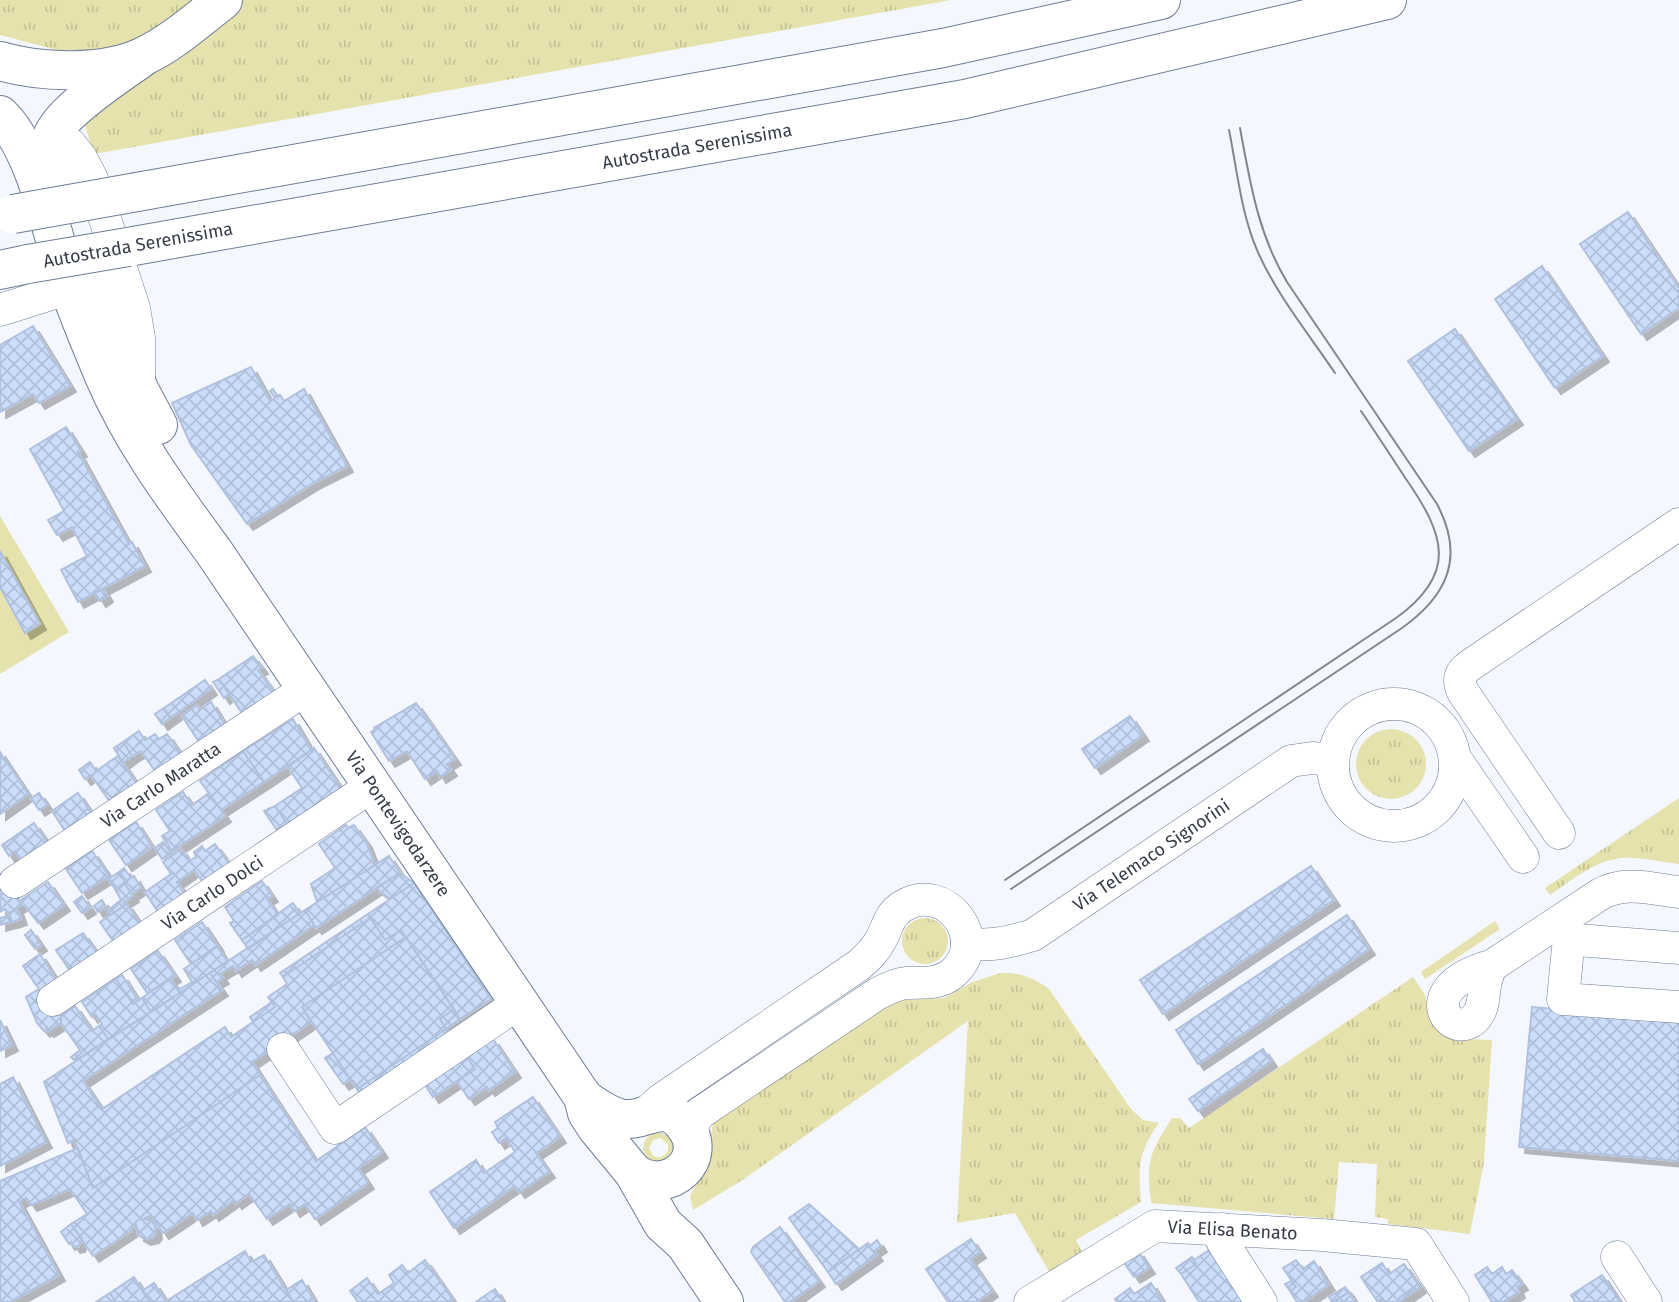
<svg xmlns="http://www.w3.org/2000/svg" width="1679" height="1302" font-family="'Fira Sans',sans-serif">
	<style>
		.grass { fill: url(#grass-tufts); fill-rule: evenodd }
		.park { fill: #e5e2ad }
		.building { fill: url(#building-cross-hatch); stroke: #b0c1de; stroke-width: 2; filter: url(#shadow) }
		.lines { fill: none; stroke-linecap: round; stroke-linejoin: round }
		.minor-casing { stroke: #6e7d98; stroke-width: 33 }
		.major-casing { stroke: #6e7d98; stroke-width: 40 }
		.highway-casing { stroke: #6e7d98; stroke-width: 40 }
		.minor { stroke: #fff; stroke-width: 32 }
		.major { stroke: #fff; stroke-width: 38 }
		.highway { stroke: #fff; stroke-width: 38 }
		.tram { stroke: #818790; stroke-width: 2 }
		.highway-bridge-casing { stroke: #6e7d98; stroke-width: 40; stroke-linecap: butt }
		.highway-bridge { stroke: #fff; stroke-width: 38 }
		.labels { text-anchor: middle; stroke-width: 5; stroke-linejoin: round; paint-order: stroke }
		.street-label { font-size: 18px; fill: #363d49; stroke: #fff }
	</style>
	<defs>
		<pattern id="grass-tufts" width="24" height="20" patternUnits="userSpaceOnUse" patternTransform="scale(1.75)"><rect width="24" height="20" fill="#e5e2ad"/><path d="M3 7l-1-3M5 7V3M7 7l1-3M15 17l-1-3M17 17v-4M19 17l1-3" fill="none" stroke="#c5c396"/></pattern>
		<pattern id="building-cross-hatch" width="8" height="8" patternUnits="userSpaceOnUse" patternTransform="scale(1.75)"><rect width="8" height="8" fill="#ccddfb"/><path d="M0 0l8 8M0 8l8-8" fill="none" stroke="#b0bfd9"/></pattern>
		<filter id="shadow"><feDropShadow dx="6" dy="6" stdDeviation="0" flood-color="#0004"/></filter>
	</defs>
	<rect width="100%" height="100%" fill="#f4f7fd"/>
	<path class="grass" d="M0 0H951L94 154 61 51 0 35Z
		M1356 764a35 35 0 1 1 70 0a35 35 0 1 1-70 0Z
		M1679 798V864C1661 862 1641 857 1623 858 1595 860 1572 880 1550 895L1545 888Z
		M902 941a23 23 0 1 1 46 0a23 23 0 1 1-46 0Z
		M1495 921 1500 929 1425 979 1421 972Z
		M1001 973C1019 972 1034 978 1049 989L1131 1109 1143 1120 1159 1123C1138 1152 1138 1168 1141 1202L1076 1240 1083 1253 1050 1273 1015 1213 957 1223 968 1021 741 1181 693 1210 690 1196C695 1184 706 1175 709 1161 713 1148 708 1135 714 1122L880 1009 905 1000 944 998 972 982Z
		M1413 977 1425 995 1431 1018 1465 1039 1492 1040 1484 1162 1470 1234 1388 1224V1219L1375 1217 1377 1164 1339 1162 1334 1219 1151 1203C1146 1161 1149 1154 1172 1118H1180L1189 1128Z
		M659 1132 672 1138 674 1153 663 1163 648 1160 643 1150C643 1140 648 1134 659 1132ZM660 1138 668 1144V1150C665 1157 659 1159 653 1156L649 1148 653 1140Z"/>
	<path class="park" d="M0 516 69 632 0 674Z"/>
	<path class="building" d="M1628 212 1679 288V308L1641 334 1580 244Z
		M1542 266 1603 356 1555 388 1495 299Z
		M33 326 70 386 39 403 33 394 0 412V345Z
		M1455 329 1517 419 1469 451 1408 361Z
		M251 367 270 401 275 398 270 391 273 389 278 397 280 395 284 401 304 389 347 466 315 482 247 524 191 445 172 403Z
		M66 427 81 451 78 452 129 544 132 542 145 566 78 602 61 570 87 556 72 527 57 535 48 520 64 511 30 449Z
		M0 551 40 624 25 633 0 587Z
		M103 589 107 596 100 601 95 593Z
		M253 656 262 668 258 670 276 695 244 716 219 679Z
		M219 679 229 694 224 698 213 682Z
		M205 680 211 689 170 718 164 708Z
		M211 702 227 728 201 745 182 716 197 705 200 709Z
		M416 703 455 759 447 764 451 770 440 777 437 771 425 779 407 751 389 761 371 732 375 730 374 728Z
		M164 708 170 718 162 724 155 714Z
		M1130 716 1143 735 1095 768 1082 749Z
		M293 719 311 750 264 782 243 751Z
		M139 731 145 740 155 734 159 739 167 734 183 757 157 774 141 751 132 756 123 742Z
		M123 742 132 756 123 763 114 748Z
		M314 748 342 790 291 830 275 806 302 788 288 767Z
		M243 751 264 782 221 810 200 781Z
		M0 752 28 794 0 814Z
		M118 756 139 787 112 805 91 775 85 779 79 770 90 762 96 771Z
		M183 792 192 805 209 793 225 816 172 851 162 836 170 831 156 810Z
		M39 793 47 805 39 810 31 798Z
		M78 793 94 817 67 834 52 811Z
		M275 806 291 830 280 835 264 811Z
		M136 822 152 847 126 865 109 840Z
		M34 823 50 846 24 864 15 851 9 856 2 845Z
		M346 825 348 828 354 825 366 842 375 865 317 902 311 884 335 868 319 844Z
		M163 842 171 853 162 859 155 848Z
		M215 844 232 868 205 885 194 870 177 882 187 897 160 915 145 892 171 874 163 862 181 849 189 861 196 857 194 852 202 846 205 851Z
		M92 851 109 876 82 893 66 869Z
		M389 856 400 873 316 928 305 910Z
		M1311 866 1334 900 1163 1014 1140 980Z
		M124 868 131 878 127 881 119 872Z
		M119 872 127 881 115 889 108 879Z
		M400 873 414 883 390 899 376 888Z
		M0 874 21 905 9 913 5 909 0 912Z
		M134 876 141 888 132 894 124 883Z
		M262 881 272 896 267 899 278 915 242 940 230 923 234 921 225 907Z
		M48 882 64 905 38 923 21 900Z
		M124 883 133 896 124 902 125 905 110 915 107 911 121 900 115 889Z
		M414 883 491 999 460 1019 401 930 385 940 368 914Z
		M82 896 90 908 82 913 74 902Z
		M102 900 106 907 98 912 94 906Z
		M293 903 300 913 248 949 242 940Z
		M127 904 142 927 115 944 100 922Z
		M17 908 21 919 12 922 9 913Z
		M305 910 314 925 255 965 252 960 236 971 233 966 220 974 223 978 216 982 210 973Z
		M368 914 370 918 283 977 280 973Z
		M1347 915 1369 949 1198 1064 1176 1030Z
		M8 916 10 922 0 925V918Z
		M370 918 385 940 401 930 406 937 302 1007 311 1022 252 1062 260 1075 93 1188 74 1140 68 1143 44 1082 210 973 222 990 83 1081 102 1109 225 1027 231 1037 275 1007 268 997 287 984 283 977Z
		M202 922 218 946 191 964 175 940Z
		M31 930 41 945 35 949 25 935Z
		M83 933 99 956 72 974 56 950Z
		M406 937 454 1009 440 1019 446 1029 357 1089 302 1007Z
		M217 946 227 961 180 993 178 990 192 982 184 969Z
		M158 951 175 976 147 993 131 969Z
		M40 954 59 984 45 994 39 989 23 966Z
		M122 975 138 1000 133 1004 116 979Z
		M170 978 180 993 151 1012 142 998Z
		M116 979 133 1004 142 998 151 1012 108 1039 99 1026 102 1024 95 1014 92 1017 82 1002Z
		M39 989 45 994 61 1016V1023L48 1031 47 1029 44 1031 37 1023 26 997Z
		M272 1002 275 1007 253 1022 250 1017Z
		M75 1006 92 1031 99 1026 108 1039 75 1061 71 1057 80 1050 61 1023V1016Z
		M1532 1007 1679 1020V1161L1519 1147Z
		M454 1009 460 1019 446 1029 440 1019Z
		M0 1020 12 1045 0 1051Z
		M446 1029 452 1037 363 1098 357 1089Z
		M493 1039 515 1072 489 1090 487 1087 469 1099 457 1081 475 1069 467 1057Z
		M1263 1049 1271 1061 1198 1111 1189 1099Z
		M333 1053 350 1080 343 1084 325 1058Z
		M467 1057 475 1069 433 1097 425 1085Z
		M260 1075 316 1161 365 1127 382 1152 358 1168 368 1183 315 1219 305 1204 294 1211 290 1204 267 1219 249 1194 236 1203 234 1200 213 1215 211 1211 197 1220 193 1213 163 1233 151 1215 144 1219 150 1220 155 1225 156 1233 153 1237 145 1239 138 1235 136 1225 132 1227 131 1231 93 1256 71 1224 87 1214 70 1189 31 1205 26 1198 19 1202 59 1275 10 1302H0V1181L78 1148 93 1188Z
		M13 1077 46 1142 0 1166V1084Z
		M533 1097 560 1137 536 1153 549 1172 519 1192 515 1186 454 1228 430 1192 476 1160 484 1173 515 1152 506 1138 499 1143 492 1132 498 1128 495 1122Z
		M809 1204 859 1249 828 1272 789 1218Z
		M71 1224 82 1239 79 1246 74 1247 71 1242 69 1244 61 1232Z
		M780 1227 819 1281 790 1302H785L751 1252 753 1247Z
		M971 1239 980 1252 970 1259 992 1291 976 1302H948L926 1269Z
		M877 1240 881 1246 874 1251 877 1255 836 1284 828 1272 868 1243 870 1246Z
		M1211 1249 1246 1302H1199L1181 1274 1196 1264 1194 1260Z
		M245 1251 251 1262 264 1255 293 1302H165Z
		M1138 1251 1149 1268 1134 1277 1123 1261Z
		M1192 1257 1196 1264 1181 1274 1176 1268Z
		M425 1260 453 1300 450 1302H358L350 1291 367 1278 378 1294 394 1283 389 1275 402 1265 408 1273Z
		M1296 1260 1303 1269 1314 1261 1329 1285 1303 1302H1297L1290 1291 1296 1287 1283 1268Z
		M1382 1263 1389 1274 1404 1264 1418 1284 1399 1298 1400 1301 1398 1302H1383L1381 1299 1377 1301 1361 1277Z
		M1487 1267 1492 1274 1502 1267 1506 1274 1512 1270 1522 1284 1517 1287 1519 1292 1503 1302H1492L1475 1275Z
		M1602 1275 1620 1302H1575L1571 1295Z
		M134 1277 150 1302H113L115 1301 110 1293Z
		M302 1280 315 1302H293L286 1290Z
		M1291 1281 1296 1287 1290 1291 1285 1284Z
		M154 1283 166 1301 165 1302H150L142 1291Z
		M1151 1283 1163 1302H1117L1115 1299 1130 1288 1134 1294Z
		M1418 1284 1420 1287 1400 1301 1399 1298Z
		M1345 1287 1349 1292 1332 1302 1329 1297Z
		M495 1289 503 1302H476L490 1292Z
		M1349 1292 1355 1302H1334Z
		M110 1293 115 1301 113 1302H96Z"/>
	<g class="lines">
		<defs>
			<g id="minor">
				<path d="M54 132 70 144 81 158 92 179 134 308 139 338V380"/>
				<path d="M0 310 70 288"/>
				<circle cx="1394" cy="765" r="61"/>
				<path d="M1455 758 1523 857"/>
				<path d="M1559 833 1463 692C1458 681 1459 673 1469 666L1679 524"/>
				<path id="s1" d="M15 882 306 689"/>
				<path id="s2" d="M967 943C991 947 1010 942 1033 935L1291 761 1312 758 1332 760"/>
				<path d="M1679 948 1577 940 1568 948 1563 999 1679 1007"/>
				<path d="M1493 965C1480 981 1488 1002 1477 1016 1454 1046 1407 989 1491 966L1493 965 1599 895C1624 880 1652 889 1679 892"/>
				<path id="s3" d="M53 1000 372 786"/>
				<path d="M283 1049 335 1128 519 1003"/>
				<path d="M645 1114 659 1101 859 965C867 958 875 951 880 941 888 928 888 915 903 906 945 880 991 940 953 973 939 985 924 982 907 983 896 984 886 989 877 994L700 1113 693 1123 692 1140"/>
				<path d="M1222 1229V1241L1261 1302"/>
				<path d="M1617 1257 1646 1302"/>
				<path id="s4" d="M1030 1302 1155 1226 1322 1235 1416 1244 1453 1302"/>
			</g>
			<g id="major">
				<path d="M0 61C40 73 105 75 144 56 172 43 199 19 223 0"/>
				<path id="s5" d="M0 115C37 150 52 237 69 287 79 317 92 347 104 376 132 441 173 496 214 552L583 1097 587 1113 596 1127 634 1173 663 1224 685 1244 724 1302"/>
				<path d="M60 193C54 177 48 157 51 140 56 114 121 73 143 57"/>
				<path d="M89 265 139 389 158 425"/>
				<path d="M583 1097C590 1104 614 1119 625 1119 646 1121 664 1099 684 1125 711 1158 669 1197 634 1173"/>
			</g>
			<g id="highway">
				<path d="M137 192 943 48 1161 0"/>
				<path id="s6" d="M128 247 965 99 1387 0"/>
				<path d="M0 270 28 264"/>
			</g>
		</defs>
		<use href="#minor" class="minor-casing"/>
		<use href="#major" class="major-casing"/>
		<use href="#highway" class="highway-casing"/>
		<use href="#minor" class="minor"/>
		<use href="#major" class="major"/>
		<use href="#highway" class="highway"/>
		<path class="tram" d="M1229 130C1237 169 1241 213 1257 250 1276 294 1308 333 1335 373
			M1005 880 1396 618C1459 573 1444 534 1406 479 1391 456 1376 433 1361 411
			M1011 889 1402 628C1448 595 1465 557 1437 504L1287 282C1258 234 1250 182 1240 128"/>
		<defs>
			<path id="highway-bridge" d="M13 214 137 192
				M28 264 128 247"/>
		</defs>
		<use href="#highway-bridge" class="highway-bridge-casing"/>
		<use href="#highway-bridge" class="highway-bridge"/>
	</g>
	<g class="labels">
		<g class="street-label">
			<text dy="6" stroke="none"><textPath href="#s6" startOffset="578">Autostrada Serenissima</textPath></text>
			<text transform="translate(138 245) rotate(-10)" y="6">Autostrada Serenissima</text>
			<text dy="6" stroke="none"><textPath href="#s1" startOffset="175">Via Carlo Maratta</textPath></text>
			<text dy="6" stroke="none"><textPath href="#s5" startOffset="819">Via Pontevigodarzere</textPath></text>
			<text dy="6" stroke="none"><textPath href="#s2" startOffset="210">Via Telemaco Signorini</textPath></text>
			<text dy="6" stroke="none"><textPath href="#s3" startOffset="192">Via Carlo Dolci</textPath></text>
			<text dy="6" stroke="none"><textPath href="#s4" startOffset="224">Via Elisa Benato</textPath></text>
		</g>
	</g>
</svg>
